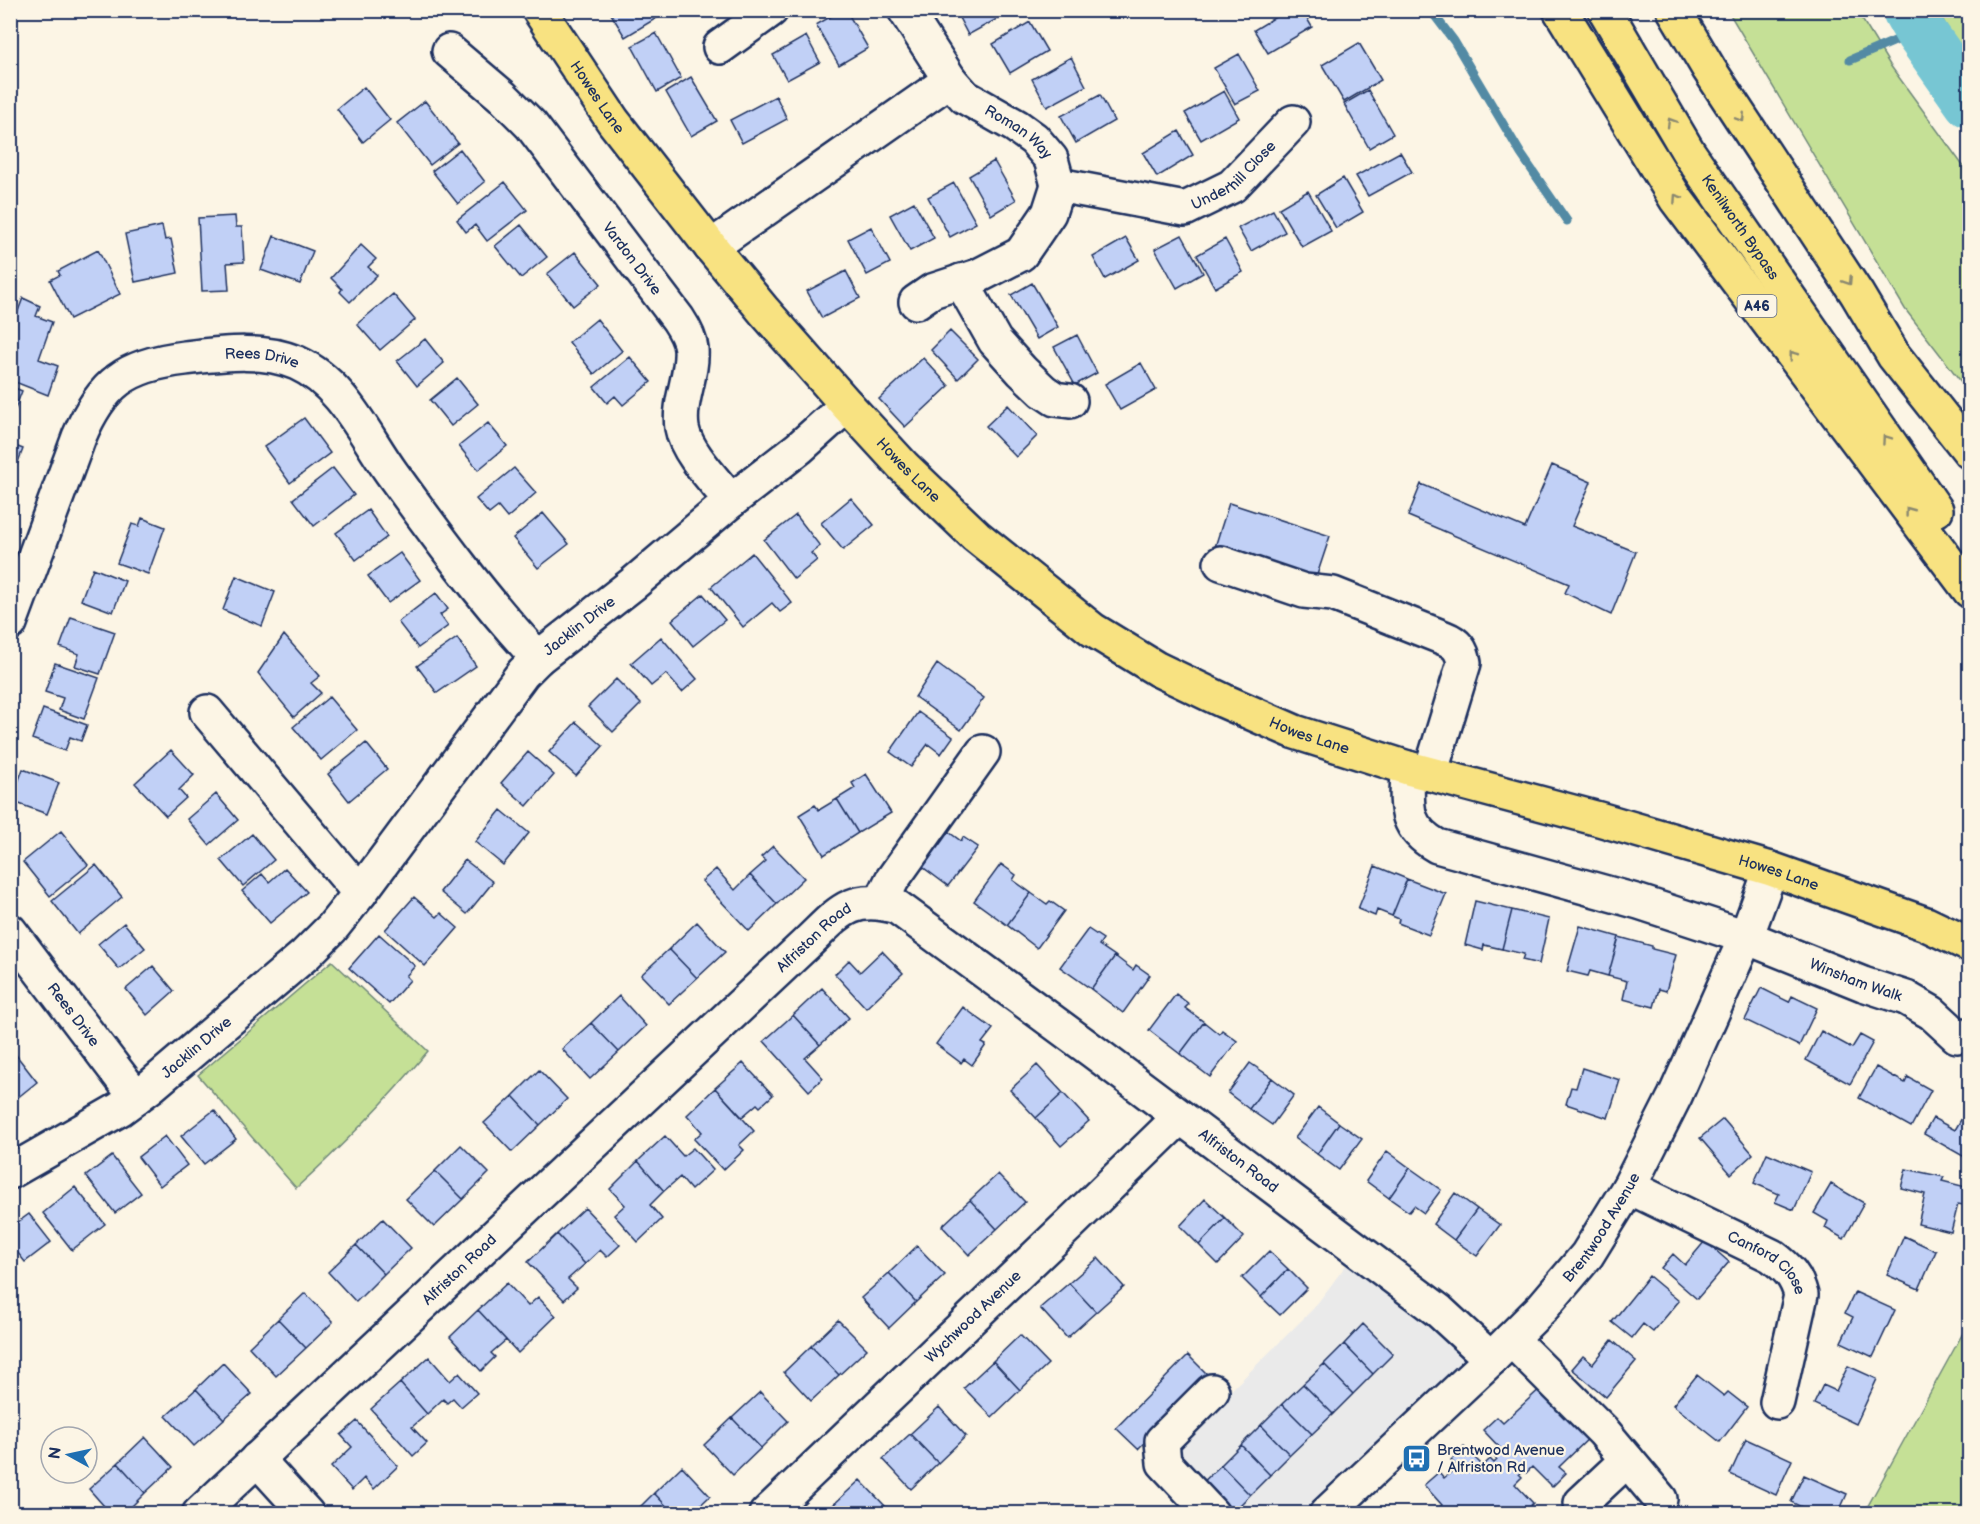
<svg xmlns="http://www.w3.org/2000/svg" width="1980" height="1524" font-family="'Balsamiq Sans',sans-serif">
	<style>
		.built { fill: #eaeaea }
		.green { fill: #c5e096; stroke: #70887a; stroke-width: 1.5 }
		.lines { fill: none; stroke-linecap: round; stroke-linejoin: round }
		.stream { stroke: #528aa4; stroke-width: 9 }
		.river { stroke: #77c6d3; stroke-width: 52 }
		.building { fill: #c1d0f6; stroke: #1b2f5e; stroke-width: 1.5 }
		.minor-casing { stroke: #1b2f5e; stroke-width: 38 }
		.major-casing { stroke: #1b2f5e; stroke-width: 38 }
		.highway-casing { stroke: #1b2f5e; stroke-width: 38 }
		.minor { stroke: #fcf5e5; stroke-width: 33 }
		.major { stroke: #f8e281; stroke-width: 33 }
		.highway { stroke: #f8e281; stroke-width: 33 }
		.oneway { stroke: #8a8870 }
		.labels { text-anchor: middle; stroke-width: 4.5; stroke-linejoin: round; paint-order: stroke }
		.shield { fill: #fcf5e5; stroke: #5e6a86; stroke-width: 1.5 }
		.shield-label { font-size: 14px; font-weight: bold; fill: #1b2f5e }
		.street-label { font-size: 15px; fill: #1b2f5e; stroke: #fcf5e5 }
		.poi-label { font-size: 15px; fill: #1b2f5e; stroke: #fcf5e5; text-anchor: start }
	</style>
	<rect width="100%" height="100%" fill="#fcf5e5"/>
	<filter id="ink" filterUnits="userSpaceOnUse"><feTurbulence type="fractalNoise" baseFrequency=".0167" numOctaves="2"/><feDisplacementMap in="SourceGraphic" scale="12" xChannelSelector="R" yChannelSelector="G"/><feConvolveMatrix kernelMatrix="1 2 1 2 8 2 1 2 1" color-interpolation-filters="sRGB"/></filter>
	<g filter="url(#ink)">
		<path class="built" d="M1353 1256 1479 1359 1315 1513H1226L1173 1448 1313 1309Z"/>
		<path class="green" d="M1728 11H1857L1890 65 1969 174V392L1905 309Z
			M1938 11H1969V60L1952 36Z
			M332 961 428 1051C386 1101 345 1144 296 1188L198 1075Z
			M1969 1322V1513H1864Z"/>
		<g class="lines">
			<path class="stream" d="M1432 12 1454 41 1521 154 1567 221
				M1850 60 1902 38 1921 33"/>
			<path class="river" d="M1908 10 1921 33 1970 102"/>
		</g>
		<path class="building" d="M617 10H670L625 37 611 14Z
			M842 10H846L868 48 839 65 816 25Z
			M955 10H1003L1006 14 968 35Z
			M1287 10H1302L1312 27 1268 53 1254 30Z
			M1030 22 1047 51 1010 73 993 44Z
			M656 33 681 78 657 92 632 46Z
			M806 36 820 62 787 80 773 55Z
			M1359 43 1381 80 1344 102 1322 65Z
			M1239 54 1260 91 1235 104 1214 68Z
			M1071 57 1086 86 1047 107 1032 79Z
			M691 77 717 121 691 136 666 92Z
			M364 87 390 120 363 142 337 109Z
			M1368 90 1393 134 1369 148 1344 104Z
			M1224 91 1239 118 1201 140 1185 113Z
			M1100 95 1114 121 1076 143 1061 116Z
			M776 96 787 119 742 143 730 120Z
			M425 101 458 143 430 165 397 123Z
			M1179 131 1193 155 1157 177 1143 153Z
			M460 149 485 182 458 204 432 171Z
			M1400 152 1412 172 1368 196 1356 176Z
			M994 161 1016 200 991 215 969 176Z
			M1343 178 1363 212 1336 228 1316 195Z
			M505 182 527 210 487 241 475 225 466 232 457 220Z
			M954 183 976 223 950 237 928 197Z
			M1308 191 1331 231 1302 247 1279 208Z
			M914 202 934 238 910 251 890 215Z
			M1273 210 1285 232 1251 251 1238 228Z
			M235 216 236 227H242L244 262 227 263 229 290 202 291 198 218Z
			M521 225 547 257 521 278 495 246Z
			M162 226 165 240 171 239 178 273 135 282 125 234Z
			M871 227 890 263 867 275 848 239Z
			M1182 235 1203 273 1177 288 1155 249Z
			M274 236 313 251 300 284 261 270Z
			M1126 238 1139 260 1105 279 1093 257Z
			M1225 239 1243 272 1215 288 1197 255Z
			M361 245 376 259 368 267 377 275 350 302 340 292 342 289 331 278Z
			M98 250 120 294 70 319 50 280 60 275 58 271Z
			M575 252 601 284 573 306 547 274Z
			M846 271 860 298 822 318 807 291Z
			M1032 283 1058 327 1037 339 1011 295Z
			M393 294 415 320 380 350 357 324Z
			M23 298 40 306 36 316 52 322 39 359 58 366 48 395 10 380V332Z
			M597 319 622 351 594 374 569 342Z
			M950 331 978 359 958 379 931 350Z
			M1077 335 1097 373 1075 385 1054 347Z
			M425 339 444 363 417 386 397 361Z
			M630 357 651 382 623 405 615 396 607 403 594 387Z
			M923 358 949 386 905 427 879 399Z
			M1141 363 1156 390 1120 410 1105 384Z
			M457 378 478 404 451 426 430 400Z
			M10 386 22 391 10 422Z
			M1008 405 1037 436 1016 457 986 426Z
			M304 418 330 453 290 483 264 447Z
			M488 423 507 446 478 470 459 446Z
			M10 444 23 449 10 483Z
			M1552 465 1591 482 1572 526 1636 552 1611 615 1565 593 1569 584 1408 516 1421 484 1525 528Z
			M333 468 354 495 314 526 293 499Z
			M514 468 536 493 507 518 498 507 489 514 476 499Z
			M851 498 874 525 843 550 821 523Z
			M1229 503 1330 536 1314 584 1214 550Z
			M368 510 387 537 356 560 336 533Z
			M543 513 569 544 538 568 513 538Z
			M796 515 820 546 811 553 817 560 794 579 764 540Z
			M142 518 165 527 148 574 117 563 132 524 139 526Z
			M400 553 420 580 388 603 368 576Z
			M752 553 792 603 780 612 772 603 743 627 711 587Z
			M93 568 125 581 113 612 81 600Z
			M236 576 275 592 262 626 223 610Z
			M436 593 448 609 440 615 448 626 418 648 398 622Z
			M703 594 725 620 693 646 672 620Z
			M71 617 115 632 100 674 75 666 79 654 60 647Z
			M284 635 320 676 311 683 321 693 294 717 258 673Z
			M661 637 697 679 682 692 666 674 651 686 631 663Z
			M457 638 476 666 437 693 417 666Z
			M55 663 99 678 84 719 59 710 63 698 45 692Z
			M937 664 984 698 961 730 915 697Z
			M616 679 641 704 613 732 588 707Z
			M329 697 357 730 321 760 293 727Z
			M43 709 87 725 81 741 70 737 65 751 32 739Z
			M918 712 953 737 941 754 928 744 911 767 890 752Z
			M576 722 603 746 576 776 549 752Z
			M366 743 387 769 349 801 328 774Z
			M171 750 194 775 179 790 186 798 166 816 135 783Z
			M528 752 554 775 527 806 501 783Z
			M23 769 59 783 47 814 11 801Z
			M866 774 891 813 858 833 837 799 855 788 852 783Z
			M216 794 238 820 209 845 187 819Z
			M837 799 858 833 824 855 799 815 815 805 819 810Z
			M501 810 529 833 503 865 475 842Z
			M942 827 961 841 963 837 978 847 948 886 916 862Z
			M61 831 88 865 50 896 23 862Z
			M252 834 274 860 243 886 221 860Z
			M773 846 804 878 777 904 750 875 766 861 761 857Z
			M465 860 493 882 467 914 440 892Z
			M1001 864 1016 875 1013 880 1031 893 1007 925 974 901Z
			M96 865 122 897 78 934 52 901Z
			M1375 866 1407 879 1392 916 1377 910 1375 916 1358 909Z
			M285 868 307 892 270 923 242 891 262 874 269 882Z
			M716 869 735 890 750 875 777 904 749 931 702 881Z
			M1407 879 1446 894 1429 935 1398 923 1399 919 1392 916Z
			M1031 893 1047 904 1050 901 1064 911 1037 948 1007 925Z
			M414 897 437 917 441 913 458 928 425 966 385 930Z
			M1475 901 1512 910 1502 949 1484 945 1483 950 1465 945Z
			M1512 910 1549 919 1539 964 1522 960 1524 954 1502 949Z
			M697 922 725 952 697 978 669 949Z
			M124 923 145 948 119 969 98 944Z
			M1580 926 1619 937 1608 976 1590 971 1588 976 1567 971Z
			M1088 929 1103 939 1099 945 1115 956 1091 989 1060 967Z
			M379 934 415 966 406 976 410 980 389 1004 349 968Z
			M1619 937 1652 946V949L1676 955 1666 991 1659 989 1654 1007 1623 999 1627 981 1608 976Z
			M669 949 697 978 669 1004 641 975Z
			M882 951 903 973 866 1008 835 974 849 960 860 972Z
			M1115 956 1133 970 1136 965 1150 975 1123 1013 1091 989Z
			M153 966 174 991 147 1015 126 989Z
			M822 988 849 1018 820 1045 793 1015Z
			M1761 988 1789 1002 1792 996 1817 1008 1799 1046 1745 1020Z
			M1176 994 1189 1004 1185 1008 1204 1022 1180 1054 1149 1030Z
			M619 996 646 1026 619 1052 591 1023Z
			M963 1007 993 1029 982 1043 986 1045 972 1065 964 1059 961 1063 936 1044Z
			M793 1015 820 1045 805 1058 823 1078 809 1091 764 1041Z
			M1204 1022 1219 1034 1222 1030 1237 1041 1210 1077 1180 1054Z
			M591 1023 619 1052 590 1079 562 1049Z
			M1821 1031 1852 1048 1860 1035 1873 1042 1850 1084 1806 1060Z
			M13 1051 37 1082 11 1103 10 1053Z
			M743 1063 773 1095 760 1107 757 1104 742 1117 715 1088Z
			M1250 1063 1272 1078 1249 1109 1228 1093Z
			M1037 1065 1063 1093 1036 1118 1010 1090Z
			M1876 1067 1905 1083 1908 1077 1931 1090 1911 1127 1859 1098Z
			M1582 1068 1620 1080 1608 1118 1566 1104 1571 1087 1576 1088Z
			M539 1070 567 1099 540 1125 513 1096Z
			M1272 1078 1294 1095 1272 1125 1249 1109Z
			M715 1088 754 1131 739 1145 744 1150 723 1170 694 1139 702 1132 687 1115Z
			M1063 1093 1089 1121 1061 1146 1036 1118Z
			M513 1096 540 1125 512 1152 484 1123Z
			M1969 1106H1970V1160L1924 1134 1933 1118 1955 1130Z
			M1318 1107 1339 1123 1317 1154 1295 1138Z
			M214 1110 236 1139 204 1164 181 1136Z
			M1723 1119 1753 1154 1731 1174 1700 1138Z
			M1339 1123 1362 1139 1339 1170 1317 1154Z
			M165 1136 187 1165 160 1186 138 1157Z
			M665 1136 683 1156 693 1148 713 1170 691 1190 680 1177 664 1191 638 1161Z
			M461 1145 489 1173 463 1199 435 1171Z
			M1387 1151 1410 1168 1389 1198 1366 1181Z
			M1767 1153 1811 1172 1794 1210 1775 1202 1779 1194 1754 1183Z
			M112 1156 141 1193 115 1213 86 1176Z
			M638 1161 664 1191 650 1205 662 1219 638 1242 614 1215 625 1205 610 1189Z
			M1410 1168 1441 1190 1424 1213 1414 1206 1409 1212 1389 1198Z
			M1906 1169 1944 1177 1942 1181 1970 1188V1206L1958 1204 1951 1232 1918 1224 1925 1194 1901 1188Z
			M435 1171 463 1199 434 1227 406 1199Z
			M998 1174 1025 1202 997 1229 970 1200Z
			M1831 1184 1864 1203 1844 1239 1825 1228 1828 1221 1814 1213Z
			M75 1187 105 1224 72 1250 43 1213Z
			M1455 1193 1477 1209 1454 1240 1433 1224Z
			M1205 1199 1225 1218 1199 1245 1180 1226Z
			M970 1200 997 1229 969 1255 942 1226Z
			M585 1208 620 1245 607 1257 600 1250 585 1264 557 1234Z
			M1477 1209 1500 1225 1477 1256 1454 1240Z
			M29 1214 51 1242 25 1262 10 1243V1228Z
			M1225 1218 1244 1237 1218 1264 1199 1245Z
			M383 1219 411 1248 384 1274 356 1245Z
			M557 1234 585 1264 568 1279 577 1288 564 1300 528 1262Z
			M1904 1236 1936 1251 1919 1289 1887 1275Z
			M1705 1241 1729 1262 1697 1299 1661 1268 1673 1254 1685 1265Z
			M356 1245 384 1274 356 1302 328 1272Z
			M917 1246 945 1275 916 1302 889 1273Z
			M1269 1251 1288 1269 1261 1297 1242 1278Z
			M1098 1258 1124 1287 1096 1312 1069 1283Z
			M1288 1269 1307 1288 1280 1315 1261 1297Z
			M889 1273 916 1302 889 1328 861 1298Z
			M1649 1276 1679 1301 1653 1332 1643 1324 1632 1338 1612 1322Z
			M507 1283 528 1306 538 1297 556 1316 518 1353 478 1310Z
			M1069 1283 1096 1312 1067 1338 1040 1308Z
			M1855 1292 1895 1310 1873 1357 1841 1342 1853 1317 1845 1313Z
			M305 1293 333 1322 306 1348 278 1319Z
			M478 1310 506 1340 491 1353 495 1357 481 1371 450 1337Z
			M278 1319 306 1348 276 1376 249 1347Z
			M838 1320 867 1349 839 1375 811 1346Z
			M1363 1324 1393 1354 1373 1374 1344 1344Z
			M1020 1335 1048 1364 1020 1390 993 1361Z
			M1612 1340 1636 1361 1606 1397 1572 1369 1583 1356 1593 1364Z
			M1344 1344 1373 1374 1353 1394 1324 1364Z
			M811 1346 839 1375 811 1401 784 1372Z
			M1188 1355 1209 1376 1138 1449 1116 1428Z
			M429 1357 450 1381 459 1373 477 1393 461 1407 453 1398 447 1403 443 1399 427 1414 400 1383Z
			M993 1361 1020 1390 992 1417 964 1388Z
			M223 1363 252 1394 224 1419 196 1389Z
			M1324 1364 1353 1394 1333 1414 1303 1384Z
			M1848 1366 1877 1379 1856 1424 1814 1404 1823 1385 1836 1391Z
			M1697 1375 1724 1396 1728 1392 1747 1407 1720 1442 1673 1405Z
			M400 1383 427 1414 412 1427 427 1443 413 1456 371 1409Z
			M1303 1384 1333 1414 1312 1434 1282 1404Z
			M1544 1385 1592 1435 1559 1467 1566 1473 1552 1487 1532 1467 1526 1473 1523 1469 1519 1474 1522 1477 1515 1484 1533 1503 1523 1514H1516L1513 1510 1510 1514H1437L1435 1511 1442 1505 1424 1485 1439 1472 1444 1478 1457 1467 1451 1460 1464 1447 1483 1466 1490 1459 1494 1463 1497 1460 1493 1455 1500 1448 1483 1430 1497 1417 1503 1423Z
			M196 1389 224 1419 194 1446 166 1416Z
			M760 1392 788 1421 761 1448 732 1418Z
			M1282 1404 1312 1434 1290 1455 1261 1425Z
			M939 1407 966 1436 938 1463 910 1434Z
			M732 1418 761 1448 733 1475 704 1445Z
			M357 1421 398 1466 374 1489 364 1478 352 1490 331 1467 352 1447 341 1435Z
			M1261 1425 1290 1455 1270 1475 1241 1445Z
			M910 1434 938 1463 911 1489 883 1459Z
			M145 1437 173 1467 145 1493 118 1463Z
			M1746 1439 1792 1460 1776 1495 1730 1474Z
			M1241 1445 1270 1475 1250 1495 1221 1465Z
			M118 1463 145 1493 124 1514H111L89 1489Z
			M1221 1465 1250 1495 1231 1514H1226L1199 1486Z
			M682 1466 710 1496 691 1514H674L654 1493Z
			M1804 1475 1847 1494 1838 1514H1816L1791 1502Z
			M860 1480 888 1509 883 1514H839L832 1506Z
			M654 1493 674 1514H633Z"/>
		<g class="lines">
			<defs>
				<g id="minor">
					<path id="s1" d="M905 10 950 80 965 97 1016 126 1034 139 1051 159 1058 185 1049 213 1021 254 978 276 932 291 916 302"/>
					<path d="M720 47 771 10"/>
					<path id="s2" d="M449 51 502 96 531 125 678 319C684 328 690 338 691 349 693 375 678 401 682 428 686 452 716 482 731 501"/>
					<path id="s3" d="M1058 185 1185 209 1232 186 1293 122"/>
					<path d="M711 247 950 80"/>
					<path d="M961 281 995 341 1022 371 1043 391 1055 399 1070 401"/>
					<path d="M1221 563 1304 591 1333 594 1444 638C1457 643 1462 650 1464 663L1430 774"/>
					<path id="s4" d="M10 623 79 437C102 383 126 365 185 358 221 354 262 348 297 363 342 383 364 434 391 472 437 536 484 600 538 658"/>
					<path d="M207 712 360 893"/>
					<path id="s5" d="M1408 768C1407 805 1402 826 1437 846L1639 902 1746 937 1863 984 1906 998 1932 1013 1957 1036"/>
					<path d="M881 902 892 880 983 752"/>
					<path id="s6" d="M10 931 136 1097"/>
					<path id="s7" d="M10 1172 120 1109 151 1086 305 955 332 928 360 893 523 673 538 658 634 583 731 501 799 448 847 405"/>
					<path id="s8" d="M1629 1187 1772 1256C1788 1268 1796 1276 1801 1295L1777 1402"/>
					<path d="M1511 1339 1603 1431 1660 1499"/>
					<path d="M257 1459 307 1514"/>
					<path d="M1581 1503 1627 1460"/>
					<path id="s9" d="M199 1514 806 944C838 914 850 893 897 907L1094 1052 1439 1311 1491 1359"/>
					<path id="s10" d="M766 1514 1069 1225 1180 1117"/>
					<path d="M1212 1514 1164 1463 1162 1441 1212 1391"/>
					<path id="s11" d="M1326 1514 1491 1359 1542 1308 1587 1255 1629 1187 1675 1096 1746 937 1771 869"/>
				</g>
				<g id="major">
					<path id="s12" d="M539 10 613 121 711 247 764 311 847 405 904 467 976 536 1093 630 1157 669 1224 701 1295 732 1408 768 1599 819 1771 869 1926 924 1970 945"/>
				</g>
				<g id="highway">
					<path d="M1560 10 1676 199 1970 591"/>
					<path id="s13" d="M1605 10 1689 153 1936 510"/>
					<path d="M1674 10 1709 69 1857 294 1894 356 1970 452"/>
				</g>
			</defs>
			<use href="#minor" class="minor-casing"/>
			<use href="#major" class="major-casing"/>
			<use href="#highway" class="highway-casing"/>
			<use href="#minor" class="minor"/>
			<use href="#major" class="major"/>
			<use href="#highway" class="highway"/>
		</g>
		<defs><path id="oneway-chevron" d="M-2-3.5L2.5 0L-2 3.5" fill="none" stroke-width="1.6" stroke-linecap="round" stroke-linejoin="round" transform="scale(1.5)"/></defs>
		<g class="oneway">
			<use href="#oneway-chevron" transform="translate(1741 118) rotate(57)"/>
			<use href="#oneway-chevron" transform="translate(1671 122) rotate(-121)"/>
			<use href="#oneway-chevron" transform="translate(1677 198) rotate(-124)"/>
			<use href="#oneway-chevron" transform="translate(1848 281) rotate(57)"/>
			<use href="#oneway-chevron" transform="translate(1793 355) rotate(-127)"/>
			<use href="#oneway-chevron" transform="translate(1886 439) rotate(-125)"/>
			<use href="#oneway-chevron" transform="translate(1909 511) rotate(-127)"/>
		</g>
	</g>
	<defs>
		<symbol id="bus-square" viewBox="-11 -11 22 22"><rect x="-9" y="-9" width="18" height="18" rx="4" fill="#1f6fb2" stroke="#fcf5e5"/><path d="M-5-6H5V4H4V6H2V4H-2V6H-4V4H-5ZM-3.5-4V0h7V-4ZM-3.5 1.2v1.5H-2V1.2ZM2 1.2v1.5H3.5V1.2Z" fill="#fff"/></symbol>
	</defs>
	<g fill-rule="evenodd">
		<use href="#bus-square" x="1400" y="1442" width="33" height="33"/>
	</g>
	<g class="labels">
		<rect class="shield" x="1737.5" y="295" width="39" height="22" rx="4.5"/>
		<g class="shield-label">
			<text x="1757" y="311">A46</text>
		</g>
		<g class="street-label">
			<text dy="5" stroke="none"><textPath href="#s12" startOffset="105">Howes Lane</textPath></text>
			<text dy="5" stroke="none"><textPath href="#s1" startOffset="170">Roman Way</textPath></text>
			<text dy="5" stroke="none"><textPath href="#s3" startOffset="189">Underhill Close</textPath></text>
			<text dy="5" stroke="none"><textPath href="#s13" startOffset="256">Kenilworth Bypass</textPath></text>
			<text dy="5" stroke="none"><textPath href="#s2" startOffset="278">Vardon Drive</textPath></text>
			<text dy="5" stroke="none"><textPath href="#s4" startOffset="417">Rees Drive</textPath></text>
			<text dy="5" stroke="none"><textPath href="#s12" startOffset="591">Howes Lane</textPath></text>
			<text dy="5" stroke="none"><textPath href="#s7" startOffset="798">Jacklin Drive</textPath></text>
			<text dy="5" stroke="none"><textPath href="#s12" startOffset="1077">Howes Lane</textPath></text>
			<text dy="5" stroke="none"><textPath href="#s12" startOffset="1566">Howes Lane</textPath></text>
			<text dy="5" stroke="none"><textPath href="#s9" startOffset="843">Alfriston Road</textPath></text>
			<text dy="5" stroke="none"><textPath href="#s5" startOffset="530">Winsham Walk</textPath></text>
			<text dy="5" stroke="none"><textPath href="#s6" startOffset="105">Rees Drive</textPath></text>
			<text dy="5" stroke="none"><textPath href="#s7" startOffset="225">Jacklin Drive</textPath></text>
			<text dy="5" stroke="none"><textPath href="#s9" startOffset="1364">Alfriston Road</textPath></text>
			<text dy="5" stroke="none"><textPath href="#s11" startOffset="399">Brentwood Avenue</textPath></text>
			<text dy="5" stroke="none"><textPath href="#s8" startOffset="159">Canford Close</textPath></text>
			<text dy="5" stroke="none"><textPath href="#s9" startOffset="357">Alfriston Road</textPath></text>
			<text dy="5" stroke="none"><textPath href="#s10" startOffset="286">Wychwood Avenue</textPath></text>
		</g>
		<g class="poi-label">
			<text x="1437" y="1455">Brentwood Avenue<tspan x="1437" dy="17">/ Alfriston Rd</tspan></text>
		</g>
	</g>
	<rect width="1980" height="1524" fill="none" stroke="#fcf5e5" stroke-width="36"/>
	<rect x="18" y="18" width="1944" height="1488" fill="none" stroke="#1b2f5e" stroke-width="2" filter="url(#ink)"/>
	<g transform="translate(69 1455) rotate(278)"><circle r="28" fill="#fcf5e5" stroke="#a2a6af" stroke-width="1.5"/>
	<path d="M0-4.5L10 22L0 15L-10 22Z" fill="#1f6fb2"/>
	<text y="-9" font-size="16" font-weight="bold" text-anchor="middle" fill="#1b2f5e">N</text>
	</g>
</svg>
